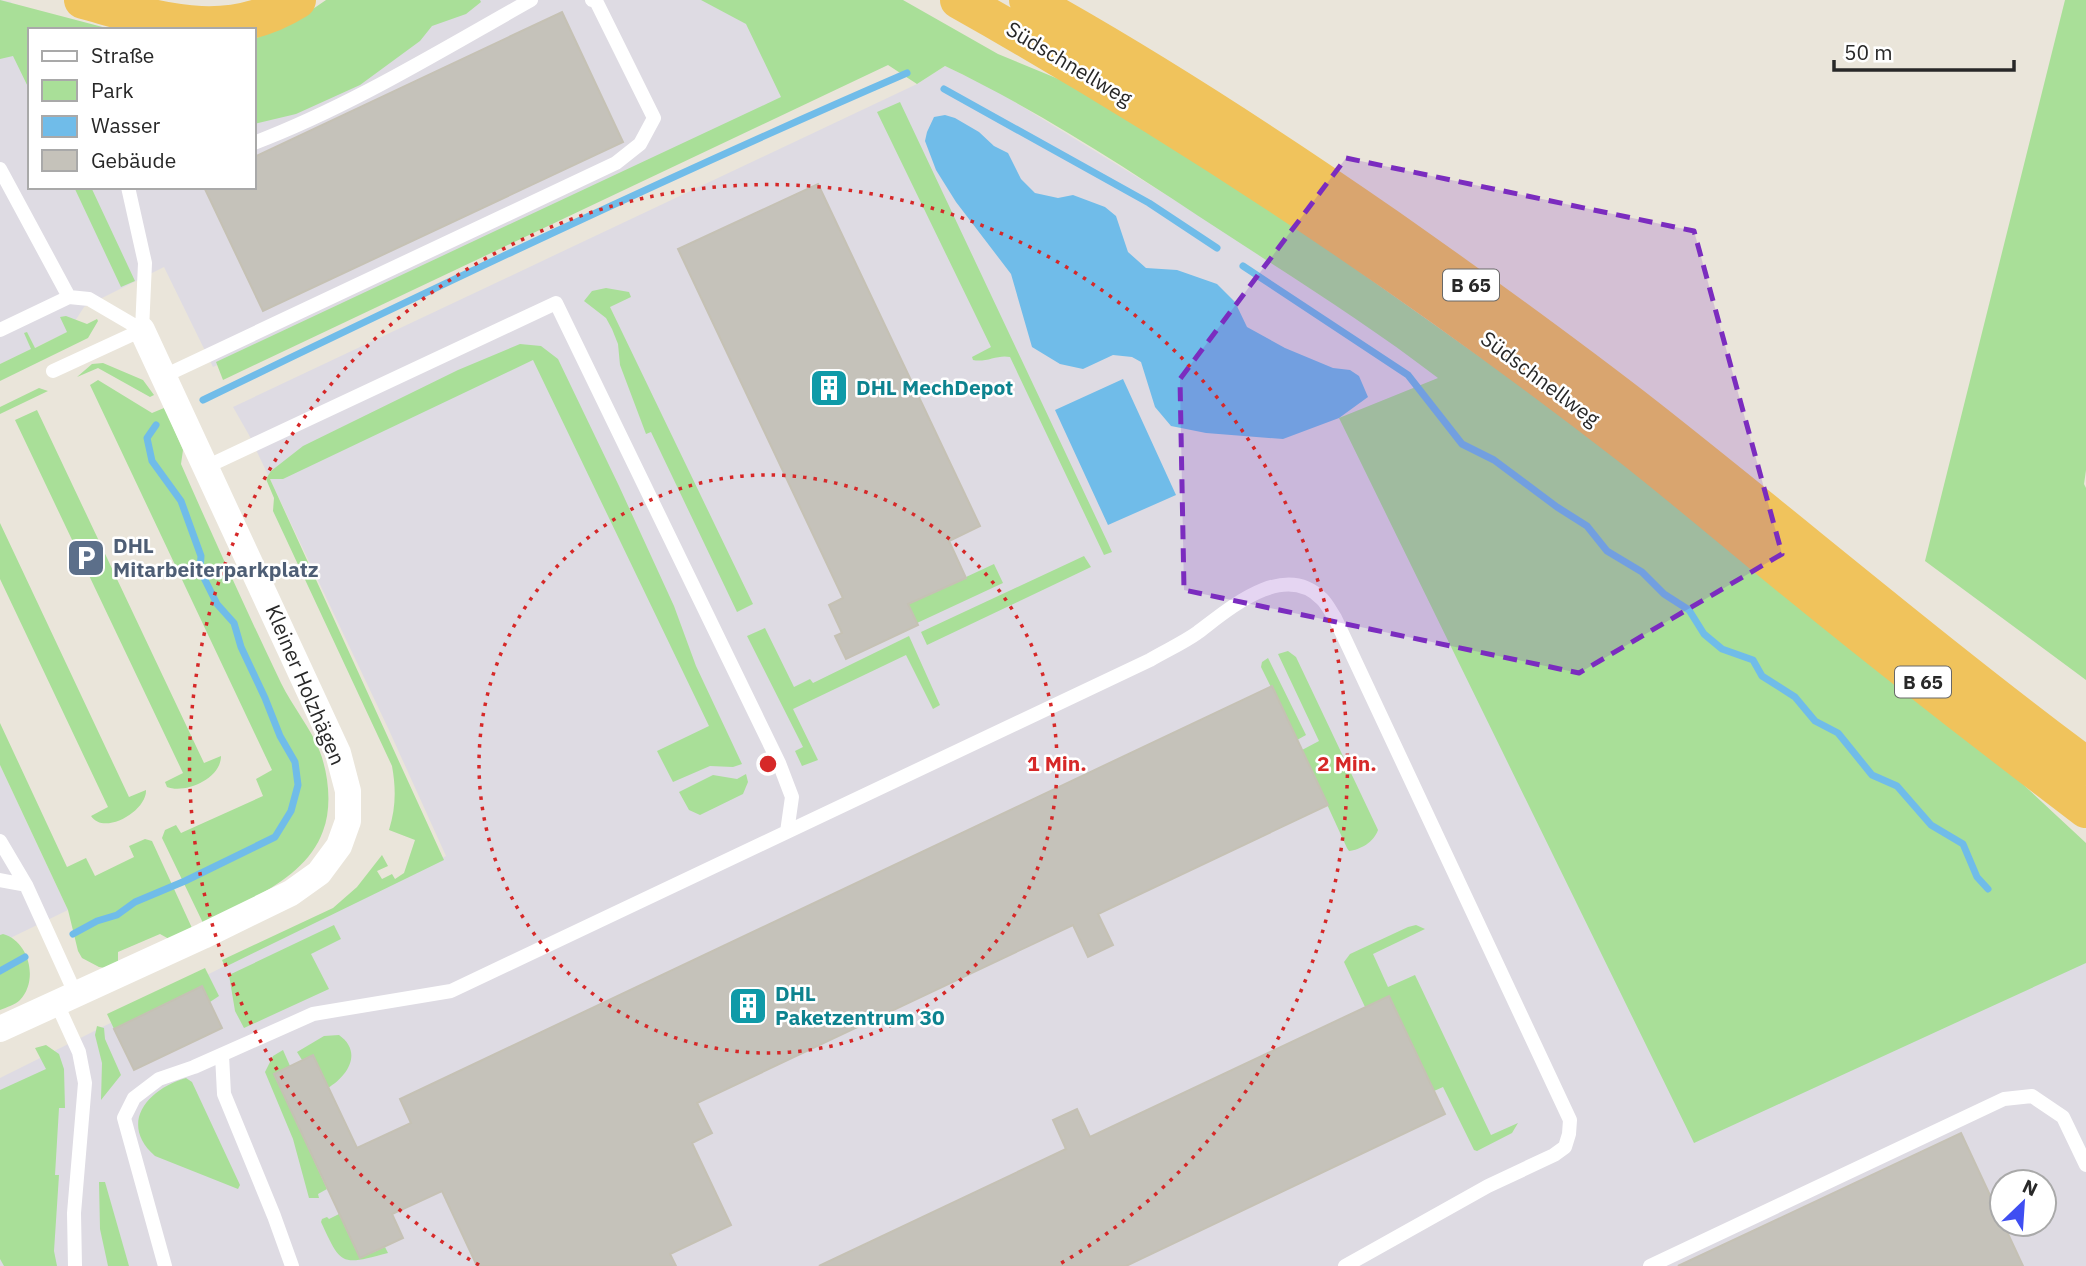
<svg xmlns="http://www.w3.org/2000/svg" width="2086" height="1266" font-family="'IBM Plex Sans',sans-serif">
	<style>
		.industrial { fill: #dedbe3; fill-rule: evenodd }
		.green { fill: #a9df98 }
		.water { fill: #70bce9 }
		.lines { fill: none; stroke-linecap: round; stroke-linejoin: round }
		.stream { stroke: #70bce9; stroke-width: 7 }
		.building { fill: #c5c2ba; stroke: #c5c1b4; stroke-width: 2 }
		.service { stroke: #fff; stroke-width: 14 }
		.minor { stroke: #fff; stroke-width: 26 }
		.trunk { stroke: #f0c35c; stroke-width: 38 }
		.marked { fill: #7b2cbf; fill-opacity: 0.2; stroke: #7b2cbf; stroke-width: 5; stroke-dasharray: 14 9; stroke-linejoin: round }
		.ring { fill: none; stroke: #d62828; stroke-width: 3.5; stroke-dasharray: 3.5 7 }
		.labels { text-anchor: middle; stroke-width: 5; stroke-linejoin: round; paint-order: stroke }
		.shield { fill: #fff; stroke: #686868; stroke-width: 2 }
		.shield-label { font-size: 19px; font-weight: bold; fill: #282828 }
		.street-label { font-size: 21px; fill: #282828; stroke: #fff }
		.culture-label { font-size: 21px; font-weight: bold; fill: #0d838f; stroke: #fff; text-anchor: start }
		.service-label { font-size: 21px; font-weight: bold; fill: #4e5e75; stroke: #fff; text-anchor: start }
		.centre { fill: #d62828; stroke: #fff; stroke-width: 3.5 }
		.ring-label { font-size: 21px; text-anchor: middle; font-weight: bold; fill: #d62828; stroke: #fff; stroke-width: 5; stroke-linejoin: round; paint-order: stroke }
	</style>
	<rect width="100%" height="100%" fill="#eae5da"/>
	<path class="industrial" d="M0 0 11 2 30 45V187H254V90L415 0H756L888 65 213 367 164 267 84 307 68 332 0 364Z
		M945 66 995 90 1178 202 1393 343 1615 511 2086 928V1266H0V1078L446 856 388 728 249 435 233 407 917 84ZM2002 1182H2044V1224H2002Z
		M0 765 68 910 0 943Z"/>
	<path class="green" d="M0 0 114 30H30V91L13 56 0 59Z
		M326 0H480L481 2 466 14 432 26 420 41 360 85 296 114 254 124V39L294 22Z
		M701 0H903L998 54 1073 85 1247 192 1610 449 1998 761 2086 843V963L1694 1143 1339 418 1438 378C1369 325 1295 279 1223 232 1135 174 1040 111 945 66L917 84 888 65 223 380 216 362 781 97 746 24Z
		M2065 0H2086V470L2084 484 2086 488V680L1925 561Z
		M900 102 1108 543 1112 552 1104 555 1010 357C998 354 986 363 973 360L972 357 991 347 877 112Z
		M74 187H91L135 281 121 287Z
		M606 288 629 292 631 297 610 307 753 604 737 612 651 432 646 434 620 365 618 344 612 329 606 318 584 301 592 291Z
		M66 316 87 324 97 319 98 321 88 338 0 381V364L31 349 24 333 27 332 35 348 67 332 60 317Z
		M520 344 541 346 558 359 619 486 674 606 696 666 742 764 733 767 710 766 673 782 657 751 709 726 533 360 283 479H270L444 860 225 967 222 960 333 908 357 887 382 855 388 866 377 871 382 879 392 874 395 879 404 873 415 840 389 830C396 808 396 788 392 766L273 511 274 498 266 479 271 471 303 446 458 370Z
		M103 363 143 380 154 395 150 397 98 368 77 377 92 364Z
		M98 380 152 413 164 408 167 413 183 450 181 464C213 537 246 610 281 683 292 706 311 728 320 752 329 776 332 808 323 831 306 879 245 902 203 923L162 838 165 830 176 825 181 833 263 796 256 779 272 770 90 385Z
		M39 388 48 391 0 414V407Z
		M37 410 204 763 221 756C221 779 185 794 167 787L165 782 183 773 15 420Z
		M0 523 129 797 146 790C147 811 104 836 91 816L108 807 0 579Z
		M1084 556 1091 567 927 645 921 632Z
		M994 564 1003 583 917 623 908 604Z
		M765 628 794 687 810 679 813 683 909 636 940 705 933 709 906 655 793 709 818 760 802 766 795 751 803 747 747 636Z
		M1288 651 1296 657 1378 830C1374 842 1360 850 1349 851L1347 848 1302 750 1319 741 1278 654Z
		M1268 658 1306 735 1297 740 1261 667 1262 662Z
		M0 723 67 867 86 858 95 876 134 857 129 846 145 839 152 841 192 928 169 939 160 934 118 952V963L105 968 99 967 82 958 78 951 68 910 0 765Z
		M746 774 748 782 743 794 700 815 689 810 679 792 713 775 737 779Z
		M334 925 341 939 311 954 329 989 244 1028 235 1011 229 975Z
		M1416 925 1425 929 1373 954 1388 987 1415 975 1491 1135 1518 1123 1512 1133 1477 1151 1474 1150 1443 1087 1434 1091 1389 997 1365 1007 1344 962 1350 954 1408 927Z
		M3 934C29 941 39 980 20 1000 15 1005 7 1007 0 1010V935Z
		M205 968 219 996 210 1002 202 987 114 1029 107 1014Z
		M97 1026 104 1028 105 1039 121 1075 101 1100 102 1063 95 1035Z
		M339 1035C363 1052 348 1076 328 1088L313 1055 302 1060 297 1052 324 1036Z
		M46 1045 59 1054 64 1069 65 1108H59L55 1175H59L54 1251 57 1266H4L0 1259V1090L46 1069 35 1048Z
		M283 1050 290 1066 275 1075 327 1189 318 1194 319 1198H309L293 1139 265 1072 273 1056Z
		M186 1078 192 1082 240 1185 238 1189 155 1156C118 1123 148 1089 186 1078Z
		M99 1182H105L129 1266H108L100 1229Z
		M339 1214 360 1258 385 1247 388 1253C340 1266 341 1265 321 1222L322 1219 327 1217 329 1219Z"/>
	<path class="water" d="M945 115 955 118 979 132 994 146 1008 153 1021 179 1035 193 1058 198 1073 195 1105 207 1116 216 1128 252 1146 268 1177 270 1217 284 1235 302 1247 327 1285 348 1333 368 1350 370 1359 376 1368 397 1339 418 1283 439 1206 433 1171 426 1155 407 1141 362 1132 357 1113 355 1083 369 1060 364 1032 347 1011 274 956 202 936 170 925 141 927 132 934 117Z
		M1123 379 1176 495 1108 525 1055 410Z"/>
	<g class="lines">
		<path class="stream" d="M944 89 1149 203 1217 248
			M1243 266 1408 375 1462 444 1494 460 1557 507 1587 526 1607 551 1642 572 1664 594 1689 610 1704 634 1722 649 1753 660 1762 676 1795 697 1815 721 1838 733 1872 775 1897 786 1931 825 1963 844 1977 877 1988 889
			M203 400C436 287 669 176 907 73
			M73 934 97 921 117 915 135 902 185 881 275 837 291 811 298 785 295 762 280 736 265 698 241 647 234 623 217 604 200 570 201 556 181 501 152 461 147 438 156 425
			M0 971 25 957"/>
	</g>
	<path class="building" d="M562 12 623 142 263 311 204 187H254V157Z
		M818 184 980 526 949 541 966 578 908 604 918 625 846 659 835 636 842 633 829 605 843 598 678 249Z
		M1272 686 1328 805 1098 914 1113 945 1088 957 1073 925 697 1103 712 1133 692 1143 731 1225 670 1254 676 1266H477L442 1191 392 1214 403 1238 360 1258 274 1074 313 1055 357 1148 411 1123 400 1099Z
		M202 986 222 1028 134 1070 114 1029Z
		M1389 996 1445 1114 1126 1266H819L1066 1149 1053 1120 1077 1109 1090 1137Z
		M1961 1133 2023 1266H1678Z"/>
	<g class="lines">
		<path class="service" d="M254 143C351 106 440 51 531 0
			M0 169 69 297
			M128 187 145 263 142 330
			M0 330 69 297 89 299 142 330
			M53 371 142 330
			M164 376 616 163 640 144 654 118 596 1 592 0
			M206 467 556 303 779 763 792 797 787 832
			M0 841 26 885
			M0 880 26 885 76 995
			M57 1004 79 1052 85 1083 74 1213 75 1266
			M222 1055 224 1094 274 1216 292 1266
			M165 1266 124 1118 134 1098 159 1079 194 1067 313 1014 451 991 1150 660C1165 651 1183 643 1197 633 1229 609 1284 560 1322 599 1327 604 1331 612 1335 618L1570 1120 1569 1134 1565 1147 1554 1155 1488 1186 1345 1266
			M1650 1266 2004 1099 2032 1096 2063 1117 2086 1165"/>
		<path class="minor" d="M0 1029 203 936 291 893 319 873 339 846 348 821V791L338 753 142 330"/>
		<path class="trunk" d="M83 0C158 20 225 45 297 0
			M959 0C1192 131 1415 280 1627 444 1691 494 1753 548 1816 598 1905 670 1995 740 2086 809
			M1028 0C1153 69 1272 147 1389 228 1477 290 1564 353 1649 419 1795 534 1937 655 2086 766"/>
	</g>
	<path class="marked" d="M1346 158 1694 231 1782 554 1579 673 1184 590 1180 379Z"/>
	<g class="ring">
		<circle cx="768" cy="764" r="289"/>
		<path d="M479 1265A579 579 0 1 1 1058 1265"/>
	</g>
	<defs>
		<symbol id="building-square" viewBox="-11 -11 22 22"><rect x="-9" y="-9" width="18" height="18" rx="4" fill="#0f9aa8" stroke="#fff"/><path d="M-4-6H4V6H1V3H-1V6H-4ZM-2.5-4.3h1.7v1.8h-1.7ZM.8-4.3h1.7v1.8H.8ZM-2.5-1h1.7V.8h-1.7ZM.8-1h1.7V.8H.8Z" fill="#fff"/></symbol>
		<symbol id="parking-square" viewBox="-11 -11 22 22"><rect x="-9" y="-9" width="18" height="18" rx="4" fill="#5c6f8a" stroke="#fff"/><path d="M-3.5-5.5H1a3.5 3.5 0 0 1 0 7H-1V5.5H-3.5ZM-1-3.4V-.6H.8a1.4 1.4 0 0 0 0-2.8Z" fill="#fff"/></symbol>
	</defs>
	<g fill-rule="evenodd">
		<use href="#building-square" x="807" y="366" width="44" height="44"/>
		<use href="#parking-square" x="64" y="536" width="44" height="44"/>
		<use href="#building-square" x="726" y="984" width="44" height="44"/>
	</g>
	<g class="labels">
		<g class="shield">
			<rect x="1443" y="269.5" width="56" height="31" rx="5"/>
			<rect x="1895" y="666.5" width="56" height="31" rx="5"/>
		</g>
		<g class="shield-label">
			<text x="1471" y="292">B 65</text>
			<text x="1923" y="689">B 65</text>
		</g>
		<g class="street-label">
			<text transform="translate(1069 64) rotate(31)" y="7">Südschnellweg</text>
			<text transform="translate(1540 379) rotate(37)" y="7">Südschnellweg</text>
			<text transform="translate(305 685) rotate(67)" y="7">Kleiner Holzhägen</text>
		</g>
		<g class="culture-label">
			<text x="856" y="395">DHL MechDepot</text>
			<text x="775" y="1001">DHL<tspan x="775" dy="24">Paketzentrum 30</tspan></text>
		</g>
		<g class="service-label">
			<text x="113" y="553">DHL<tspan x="113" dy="24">Mitarbeiterparkplatz</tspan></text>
		</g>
	</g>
	<circle cx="768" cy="764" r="10" class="centre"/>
	<g class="ring-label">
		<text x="1057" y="771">1 Min.</text>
		<text x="1347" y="771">2 Min.</text>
	</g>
	<rect x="28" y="28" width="228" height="161" fill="#ffffff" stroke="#a9a9a9" stroke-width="2"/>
	<rect x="42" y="51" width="35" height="10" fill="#ffffff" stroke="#a9a9a9" stroke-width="2"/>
	<text x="91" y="63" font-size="21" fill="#282828">Straße</text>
	<rect x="42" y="80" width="35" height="21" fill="#a9df98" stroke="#a9a9a9" stroke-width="2"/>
	<text x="91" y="98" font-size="21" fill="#282828">Park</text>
	<rect x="42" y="116" width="35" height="21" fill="#70bce9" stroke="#a9a9a9" stroke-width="2"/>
	<text x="91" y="133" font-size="21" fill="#282828">Wasser</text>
	<rect x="42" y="150" width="35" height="21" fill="#c5c2ba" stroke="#a9a9a9" stroke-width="2"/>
	<text x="91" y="168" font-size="21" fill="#282828">Gebäude</text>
	<g transform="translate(2023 1203) rotate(25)"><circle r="33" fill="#ffffff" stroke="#a9a9a9" stroke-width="2"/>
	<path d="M0-5L12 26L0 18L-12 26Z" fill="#3f4ef2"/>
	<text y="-10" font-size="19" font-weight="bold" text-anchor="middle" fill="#282828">N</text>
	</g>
	<path d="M1834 60v10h180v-10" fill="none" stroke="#282828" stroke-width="3.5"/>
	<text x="1844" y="60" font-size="21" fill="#282828" stroke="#ffffff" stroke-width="5" paint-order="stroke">50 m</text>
</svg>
